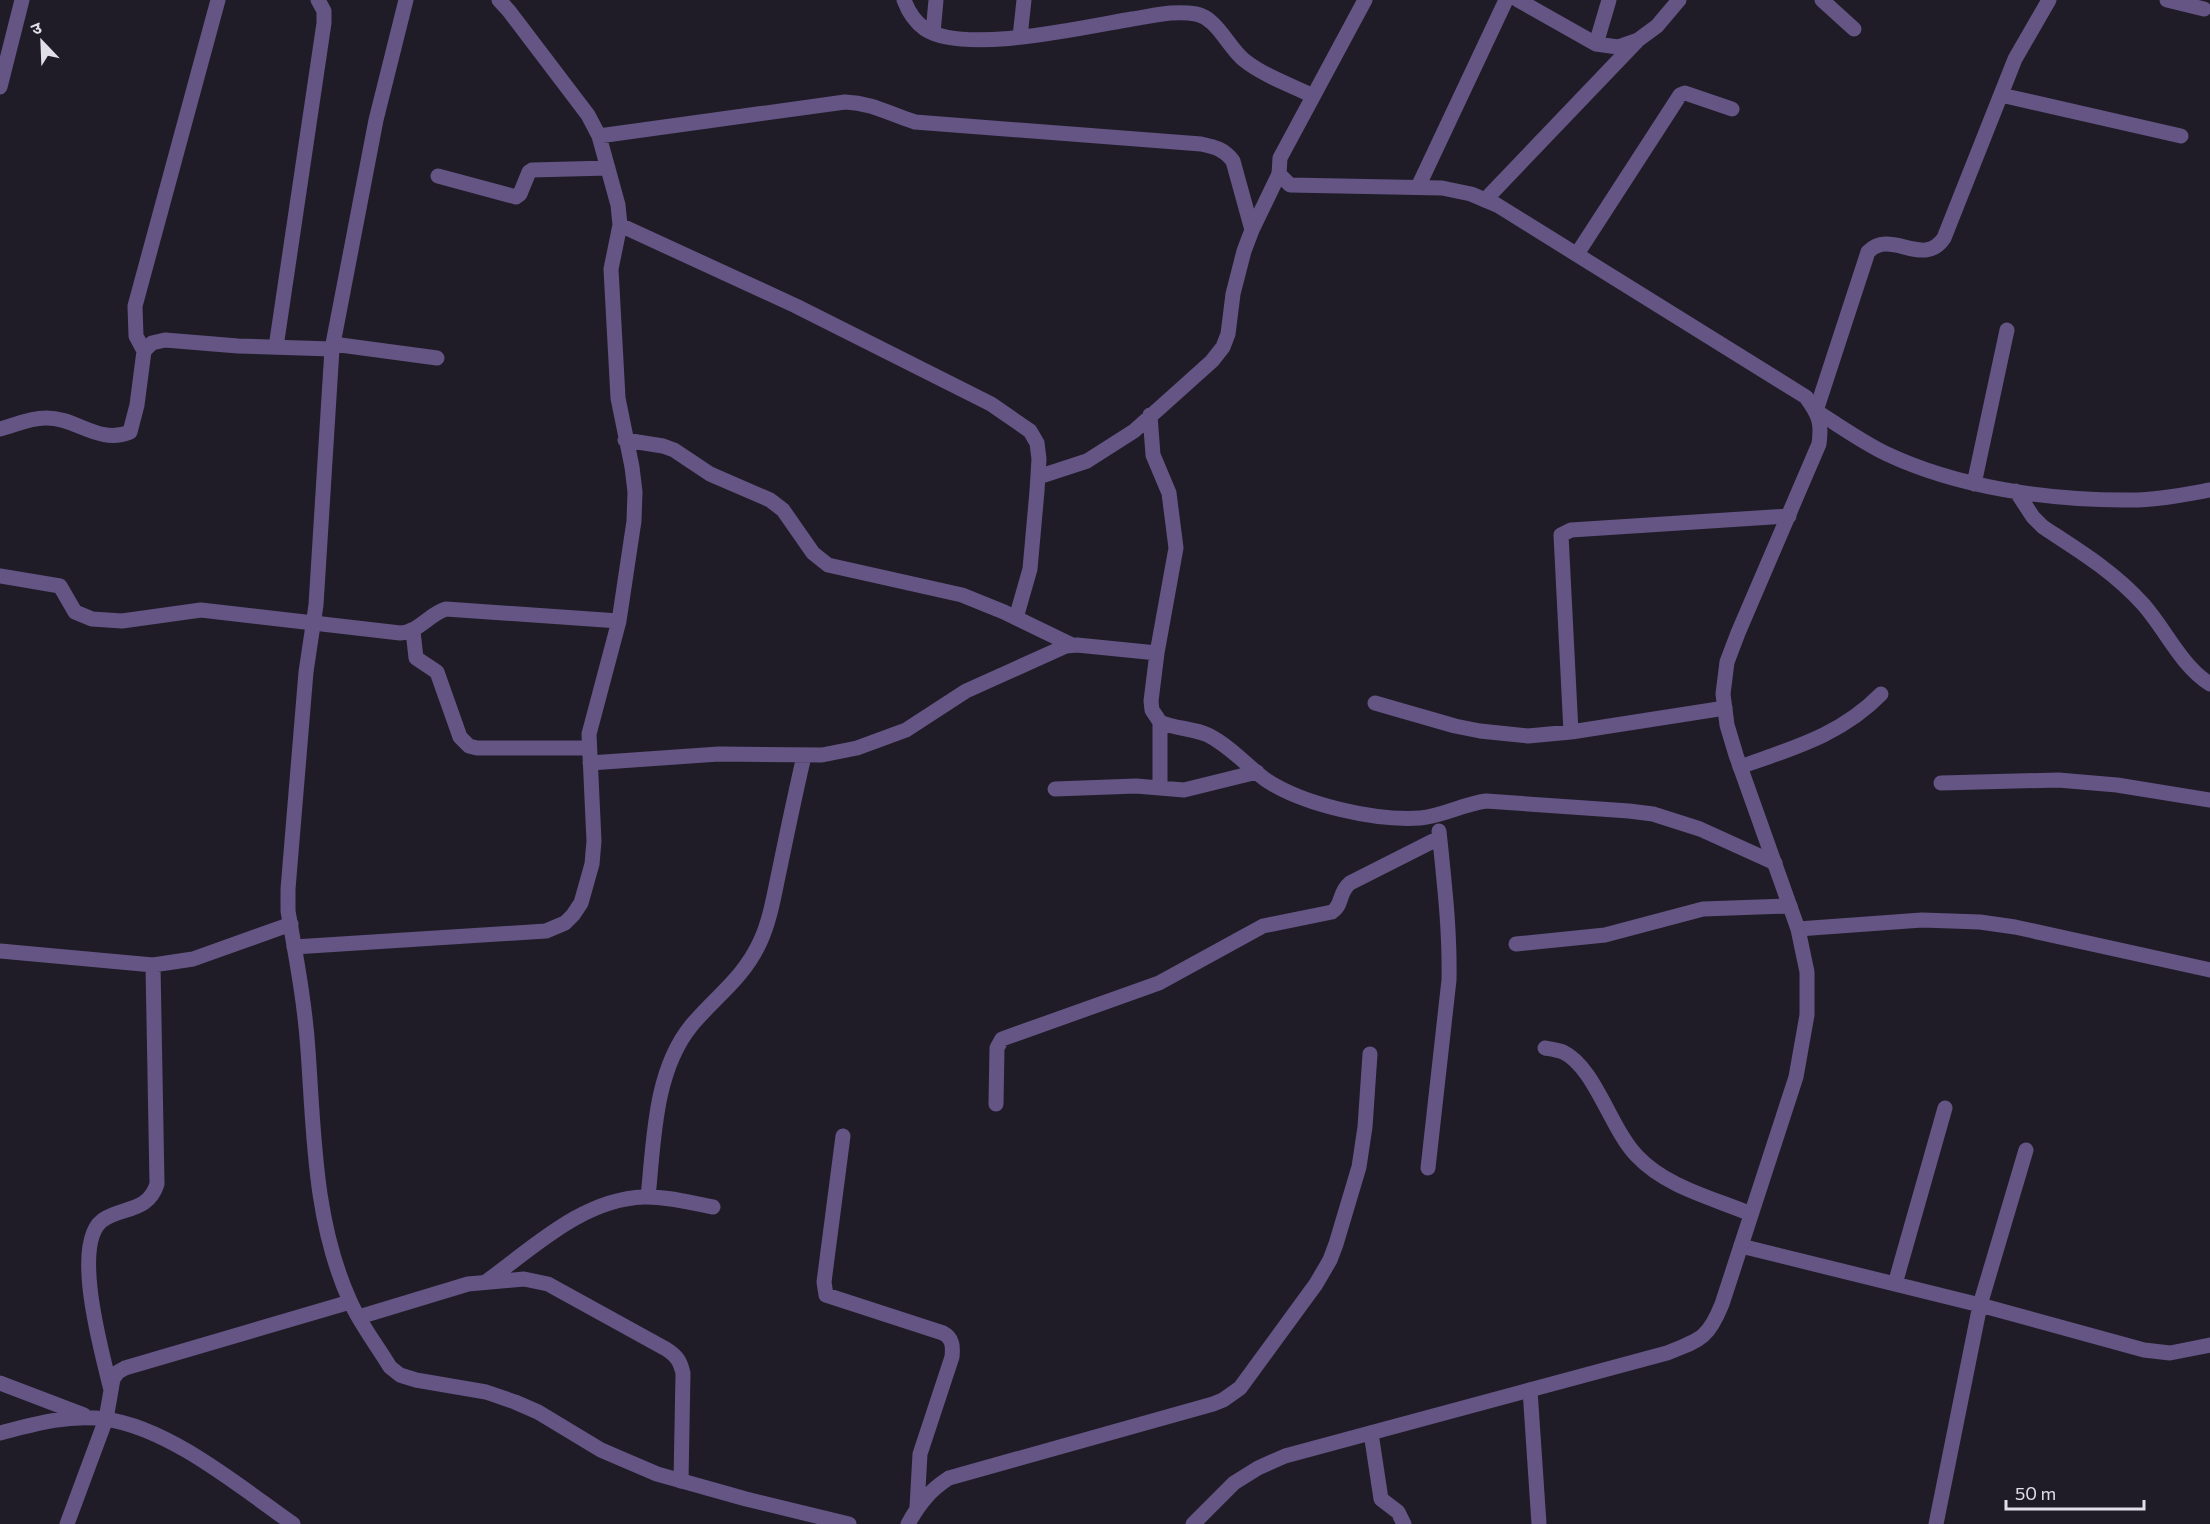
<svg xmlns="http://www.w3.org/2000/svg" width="2210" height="1524" font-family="Commissioner,'Noto Sans Devanagari',sans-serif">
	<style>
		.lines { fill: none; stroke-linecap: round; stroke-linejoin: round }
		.minor { stroke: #645584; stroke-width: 15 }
		.tertiary { stroke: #645584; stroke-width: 15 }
	</style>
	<rect width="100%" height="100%" fill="#1f1c27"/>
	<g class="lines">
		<path class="minor" d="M904 0C908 11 915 22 925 29 964 55 1085 27 1132 19 1153 16 1174 10 1196 14 1217 18 1228 47 1244 60 1264 76 1291 85 1313 96
			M1518 0 1596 44 1618 47 1638 40 1657 26 1679 0
			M1822 0 1854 29
			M2049 0 2015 59 1944 238C1923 269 1891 228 1868 252L1816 411C1840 426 1862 442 1887 454 1957 487 2046 500 2124 500 2152 501 2182 495 2210 490
			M2167 0 2204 9
			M933 33 936 0
			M1020 37 1024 0
			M1596 44 1609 0
			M0 87 22 0
			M2001 95 2181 136
			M599 136 845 102C873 103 889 114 915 122L1201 144C1215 147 1224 149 1233 161L1252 230
			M438 176 516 197 520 194 529 172 532 170 608 168
			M1418 187 1506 0
			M1485 200 1638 40
			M620 225 796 306 991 404 1030 431 1037 443 1039 459 1037 491 1030 569 1016 618
			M1577 254 1680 95 1685 93 1732 109
			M333 344 437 358
			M276 347 324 23V11L318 0
			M144 351 136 336 135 306 218 0
			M1150 415 1153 455 1169 493 1176 548 1157 653 1151 701 1152 710 1160 722C1175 729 1193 728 1208 735 1230 746 1247 766 1266 780 1304 805 1375 821 1420 818 1443 816 1463 804 1486 801L1629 811 1653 814 1700 829 1775 863
			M0 429C15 425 30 418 45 418 76 417 98 445 130 432L137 405 144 351 152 343 165 340 238 346 332 349
			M625 440 663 446 674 450 710 474 770 500 783 510 813 553 828 565 962 595 1004 612 1072 645
			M1038 477 1087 461 1134 431 1212 361 1223 347 1228 334 1233 294 1244 251 1252 230 1279 174
			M1974 484 2007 330
			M2016 491 2033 517 2043 527C2078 550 2113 571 2142 603 2165 628 2180 665 2210 684
			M0 576 60 586 75 612 92 619 122 621 201 610 400 633C419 632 429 614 446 609L619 621
			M413 631 416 658 437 672 460 737 469 746 477 748H589
			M1375 703 1455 726 1480 731 1528 736 1571 732 1725 708
			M1160 722V787
			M1571 732 1561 535 1571 530 1789 516
			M590 763 719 754 822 755 857 748 906 730 966 691 1066 646 1077 645 1157 653
			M1740 767C1793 748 1841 735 1881 694
			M1941 783 2058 780 2117 785 2210 800
			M1055 789 1136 786 1184 790 1257 772
			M1798 929 1922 920 1980 922 2015 927 2210 970
			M1516 944 1605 935 1703 909 1790 906
			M294 947 546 931 565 923 573 915 581 903 592 864 594 841 589 734 619 621 634 521 635 492 632 467 618 398 611 269 620 225 618 205 599 136 588 115 509 11 499 0
			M0 951 153 965 193 959 291 924
			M1545 1048C1551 1049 1558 1050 1563 1052 1595 1067 1611 1130 1637 1156 1666 1187 1713 1198 1751 1214
			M996 1104 997 1048 1002 1039 1159 983 1263 926 1332 912C1343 905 1338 893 1350 883L1439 838
			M843 1136 824 1282 826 1295 943 1333C953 1338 953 1347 952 1357L920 1454 917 1507
			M1428 1168 1449 980C1450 929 1444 880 1439 831
			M648 1197C654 1141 654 1072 691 1026 715 997 743 979 760 942 770 921 774 895 779 872 787 833 795 795 804 756
			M1741 1246 1980 1305 2144 1350 2170 1353 2210 1345
			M487 1281C534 1247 583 1199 644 1197 667 1196 691 1203 713 1207
			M1895 1284 1945 1108
			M359 1317 468 1284 524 1279 548 1284 666 1349C677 1356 680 1361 683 1373L681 1481
			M0 1383 84 1415
			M111 1390C103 1356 68 1237 106 1218 127 1207 149 1210 157 1184L153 965
			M1530 1390 1539 1524
			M0 1433C34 1424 69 1414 105 1419 170 1428 240 1487 293 1524
			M1371 1433 1381 1499 1398 1512 1404 1524
			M67 1524 106 1419 113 1379 118 1372 125 1368 350 1302
			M908 1524C919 1504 930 1490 949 1478L1213 1404 1223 1400 1240 1388 1316 1284 1330 1260 1336 1244 1359 1167 1365 1127 1370 1054
			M1936 1524 1980 1305 2026 1150"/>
		<path class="tertiary" d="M406 0 376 120 332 349 316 605 306 672 288 889V911C296 957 305 1004 308 1050 314 1134 314 1222 350 1301 360 1324 377 1345 390 1367L400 1375 416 1380 486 1392 515 1402 538 1412 601 1450 657 1474 746 1499 849 1524
			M1193 1524 1234 1483 1258 1468 1285 1456 1667 1353C1700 1340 1708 1339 1722 1304L1796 1077 1807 1015V972L1798 929 1736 755 1727 725 1723 694 1727 662 1738 633 1819 444C1822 422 1819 415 1806 397L1497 205 1471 194 1442 188 1290 185 1279 174 1280 158 1365 0"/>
	</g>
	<g transform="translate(42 42) rotate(337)" stroke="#1f1c27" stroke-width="4.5" paint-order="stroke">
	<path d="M0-4.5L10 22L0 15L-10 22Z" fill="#e1dfe7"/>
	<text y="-9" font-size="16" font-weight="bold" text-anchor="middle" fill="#e1dfe7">उ</text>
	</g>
	<path d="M2006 1500v9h138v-9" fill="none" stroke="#e1dfe7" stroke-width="3"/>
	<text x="2015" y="1500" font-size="18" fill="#e1dfe7" stroke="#1f1c27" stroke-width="4.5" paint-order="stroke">50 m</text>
</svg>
